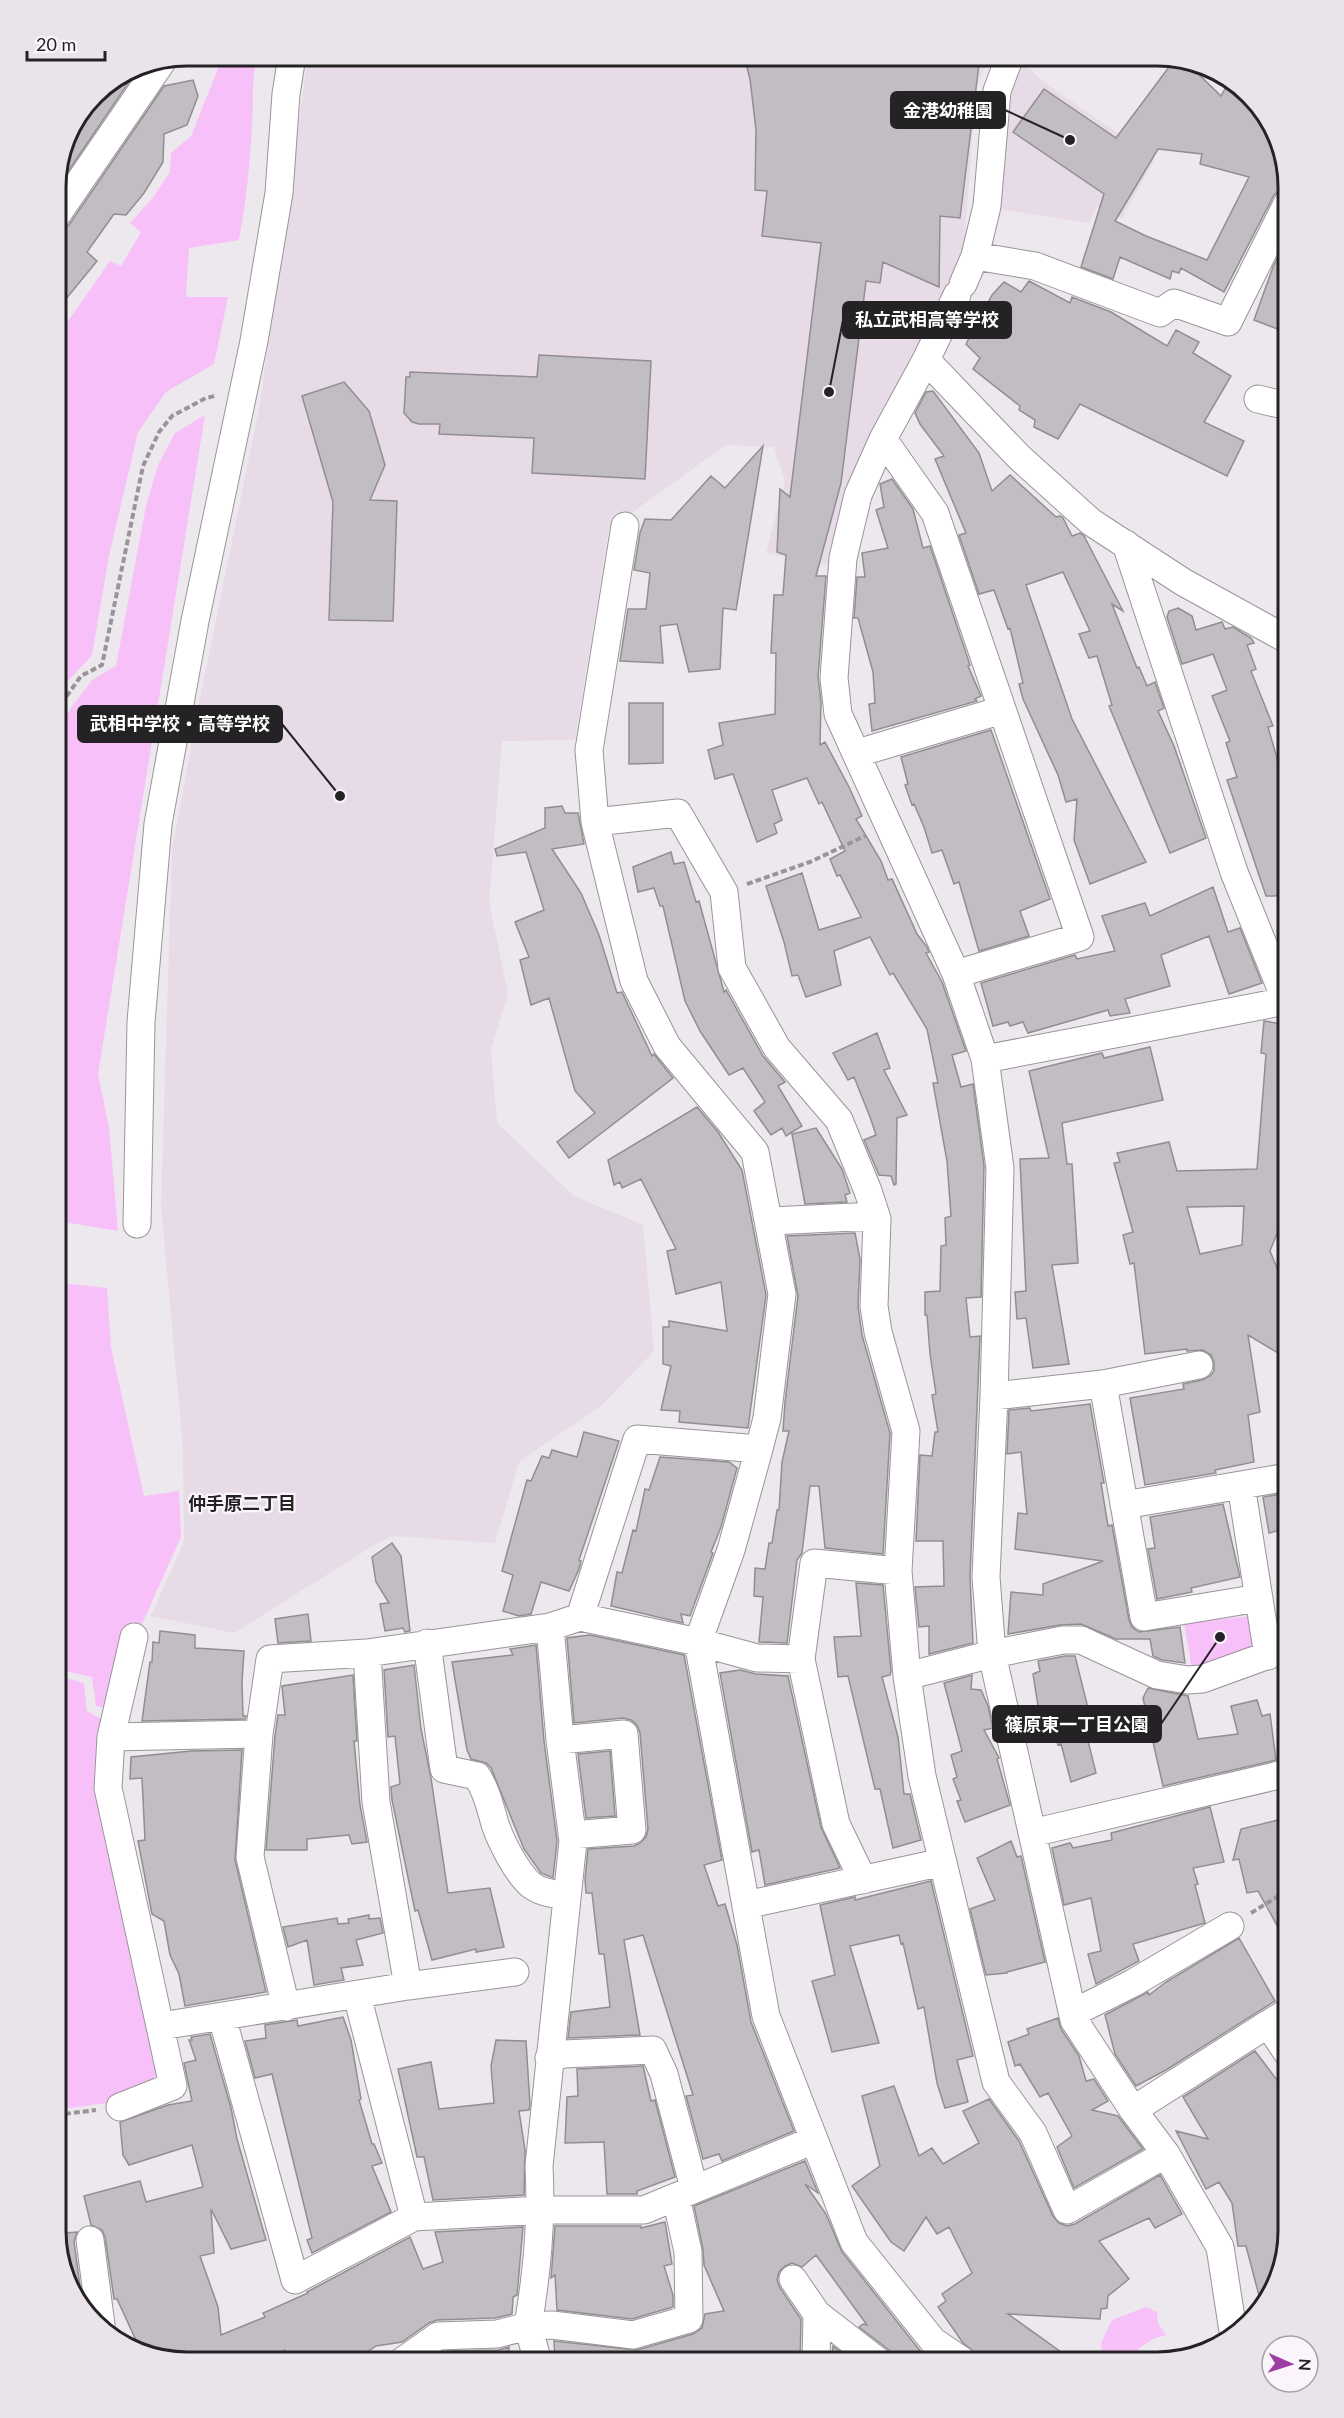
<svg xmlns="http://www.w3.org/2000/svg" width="1344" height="2418" font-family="Lato,'Noto Sans JP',sans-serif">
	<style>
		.built { fill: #e6dbe6 }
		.green { fill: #f8c0f9 }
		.building { fill: #c2bdc2; stroke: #928d92; stroke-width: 1.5; fill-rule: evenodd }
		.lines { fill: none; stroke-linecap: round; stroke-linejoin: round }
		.minor-casing { stroke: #999499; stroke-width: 29 }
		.path { stroke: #989498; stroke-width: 4; stroke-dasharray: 6 3; stroke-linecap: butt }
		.minor { stroke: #fff; stroke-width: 27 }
		.labels { text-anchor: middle; stroke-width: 4.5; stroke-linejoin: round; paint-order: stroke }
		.neighbourhood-label { font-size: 18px; font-weight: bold; fill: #242224; stroke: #fbf5fb }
		.rim { fill: none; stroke: #242224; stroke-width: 3 }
		.leader { fill: none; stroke: #242224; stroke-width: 2 }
		.callout-dot { fill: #242224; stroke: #fbf5fb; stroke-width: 2 }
		.callout { fill: #242224; stroke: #242224; stroke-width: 2 }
		.callout-label { font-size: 18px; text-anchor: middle; font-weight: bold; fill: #fff }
	</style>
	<rect width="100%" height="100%" fill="#ede8ed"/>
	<path class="built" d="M308 56H991L976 86 964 250 846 489 830 566 766 553 785 481 774 447 726 445 609 529 575 740 502 741 489 902 508 994 491 1049 497 1123 574 1196 643 1225 654 1351 602 1405 519 1462 495 1543 393 1536 379 1542 234 1633 151 1616 184 1542 183 1448 161 1206 172 851 199 703 260 404Z
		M1020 58 1042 81 1155 159 1122 218 1097 207 1089 223 999 209 1009 92Z"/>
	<path class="green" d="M223 56H257C251 81 254 99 252 125 250 164 246 202 239 240L189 248 186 297H228L214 364 166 392 138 432 109 556 92 655 56 694V321L66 324 110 261 121 266 141 232 130 223 152 199 170 172 171 153 191 136Z
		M205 415 98 1074 109 1127 118 1231 64 1222 61 1283 107 1288 111 1347 144 1496 179 1491 181 1537 142 1624 131 1622 108 1709 96 1706 92 1677 56 1669V1522L67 1483 56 1479V734L71 708 92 680 116 666 146 506 158 465 175 433Z
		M1251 1616 1256 1651 1192 1669 1184 1623Z
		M56 1675 84 1683 87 1711 105 1721 99 1789 118 1900 150 2014 159 2082 121 2101 56 2110Z
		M1146 2307 1157 2312 1158 2323 1166 2335 1155 2338 1139 2348 1135 2362H1103L1101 2343 1112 2320Z"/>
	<path class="building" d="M744 56H980L960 218 940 216 939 287 883 262 880 283 866 281 841 483 816 576H826L818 677 821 702 820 745 825 742 849 787 862 816 856 819 881 861 888 880 892 879 917 934 927 947 929 952 926 953 942 982 966 1051 952 1055 961 1087 973 1084 984 1166 981 1297 966 1298 970 1337 980 1336 970 1576 973 1643 929 1654V1626L919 1627 915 1587 944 1586 943 1541H916L920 1455 932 1456 935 1432H938L932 1395 936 1394 930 1354 927 1315H925V1292L940 1291 941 1246 946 1245 945 1218 951 1216 947 1161 933 1083H938L927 1029 893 973 890 975 870 937 834 951 841 985 806 997 798 975 792 976 784 942 766 886 802 873 819 930 861 917 840 875 837 876 830 859 845 851 822 802 819 804 807 778 772 790 782 820 774 824 777 833 757 842 733 774 715 779 708 750 723 745 719 723 775 714 776 653H771L774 595H783L786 555 777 552 780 489 790 497 821 243 762 236 767 191 755 190 756 130 750 79Z
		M1175 59 1188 64 1221 96 1230 80 1237 83 1278 136 1288 183 1274 195 1224 292 1181 268 1179 273 1172 271 1170 279 1120 257 1113 279 1081 267 1104 194 1013 132 1044 89 1116 138ZM1158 149 1202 154 1200 164 1249 177 1207 260 1146 236 1115 221Z
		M125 74 131 79 56 189V179L65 141 77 130 73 126 94 95Z
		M193 80 198 96 187 125 164 134 163 162 144 193 126 215 114 214 87 252 97 261 56 311V232L63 230 69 225 164 86Z
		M1288 236V333L1254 320 1273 267Z
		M1029 281 1070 303 1072 297 1111 312 1167 346 1176 330 1199 342 1193 353 1231 376 1204 422 1244 441 1227 476 1080 404 1058 439 1034 427 1035 420 1019 410 1020 406 973 369 980 358 966 344 992 295 1004 282 1021 292Z
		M539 355 651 361 645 479 532 473 534 438 439 434 440 424H419L412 422 404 413 406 377H410V372L537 377Z
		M344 382 369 411 385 465 370 500 397 501 393 621 329 620 333 502 302 396Z
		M933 391 979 453 992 491 1010 475 1056 517 1060 516 1063 518 1072 536 1080 533 1084 536 1123 611 1112 604 1137 668 1139 667 1147 686 1155 682 1164 708 1158 711 1174 746 1206 838 1170 853 1109 706 1112 705 1097 656 1089 658 1079 634 1090 631 1063 572 1026 585 1072 719 1146 862 1090 884 1074 840 1077 799 1066 802 1058 775 1023 699 1019 684 1023 683 1010 628 1008 629 994 590 979 594 959 535 966 533 935 459 944 456 920 424 915 413 926 392Z
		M763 446 736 610 723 608 720 669 689 672 677 624 660 626 663 663 620 661 628 609H646L650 573 634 570 640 533 645 519 671 520 711 476 725 488Z
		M892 479 913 509 923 548 930 546 970 665 968 666 981 696 975 699 977 701 872 731 869 704 875 703 873 672 858 618H854L857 577H865L862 553 888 548 876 510 884 507 880 484Z
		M1178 608 1192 616 1196 630 1222 622 1225 629 1233 627 1251 638 1254 643 1247 645 1256 669 1251 671 1273 726 1268 727 1288 796V891L1275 896H1266L1227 780 1237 777 1226 743 1230 741 1212 696 1227 690 1213 654 1182 664 1167 617 1169 611Z
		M629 703H663V763L629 764Z
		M991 730 1050 899 1020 911 1029 936 979 951 959 882 954 884 942 850 932 853 924 827 914 804 912 805 905 785 908 784 901 757Z
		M562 806 565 813H578L584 844 552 849 581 893 599 935 617 993 622 992 652 1056 654 1054 673 1078 569 1158 557 1142 595 1113 575 1091 549 998 531 1005 520 960 529 957 515 922 544 910 526 852 497 856 495 849 545 828V808Z
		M671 852 674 864 684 862 696 902 699 901 724 992 726 990 763 1056 785 1082 778 1086 802 1126 786 1136 782 1128 771 1135 754 1111 765 1102 743 1068 729 1075 700 1031 685 1001 663 906H660L654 888 638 892 633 867Z
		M1213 887 1228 932 1240 928 1262 983 1229 994 1209 936 1161 955 1170 986 1125 999 1130 1013 1110 1016 1108 1010 1028 1033 1023 1022 1010 1026 1008 1022 993 1026 981 983 1075 955 1077 959 1115 951 1102 916 1145 903 1150 916Z
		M1264 1021 1288 1025V1084L1285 1118H1288V1206L1270 1251 1288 1294V1359L1248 1335 1260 1412 1248 1415 1254 1462 1215 1470 1216 1473 1145 1485 1130 1398 1184 1389 1183 1384 1202 1380 1210 1376 1214 1371V1363L1211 1355 1203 1350 1187 1351V1349L1145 1354 1134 1263 1130 1264 1123 1235 1133 1232 1114 1163 1120 1162 1117 1153 1169 1142 1177 1171 1257 1169 1266 1054 1261 1053ZM1244 1206 1242 1245 1200 1254 1187 1207Z
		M877 1033 890 1068 884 1070 907 1115 897 1118 896 1184 894 1185 891 1176 879 1175 864 1140 876 1135 870 1117 854 1077 848 1080 833 1053Z
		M1150 1047 1163 1100 1062 1123 1067 1164H1072L1078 1263 1052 1265 1069 1364 1033 1368 1026 1318 1017 1319 1015 1292 1026 1291 1020 1159 1049 1158 1029 1071 1102 1053 1104 1058Z
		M697 1107 718 1132 742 1170 766 1295 748 1428 679 1422 680 1411 661 1410 671 1366 663 1364V1327H669V1321L727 1331 721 1282 676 1294 667 1251 676 1249 641 1179 622 1188 620 1182 614 1185 608 1160Z
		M816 1128 842 1169 850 1193 845 1195 847 1202 805 1204 792 1134Z
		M855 1233 860 1259 858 1306 862 1335 890 1433 883 1554 825 1548 819 1486H810L802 1553 797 1560 787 1643 759 1642 763 1597 754 1596 755 1568 765 1569 769 1543H772L777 1510H779L782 1462 789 1431H783L785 1402 798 1296 787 1236Z
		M1090 1404 1104 1483H1101L1108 1526 1112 1525 1129 1620 1132 1627 1139 1632 1180 1627 1185 1663 1162 1660 1153 1656 1150 1639H1116L1081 1624 1060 1625 1008 1634 1011 1592 1043 1595V1584L1103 1561 1015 1549 1018 1513 1027 1514 1021 1452 1007 1454 1009 1410 1030 1408 1031 1411Z
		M584 1432 619 1441 579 1560 581 1561 579 1569 569 1591 541 1582 531 1614 519 1616 503 1611 513 1575 502 1571 527 1480 531 1481 542 1456 549 1458 552 1450 577 1457Z
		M660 1457 729 1462 737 1468 721 1527 711 1552 713 1553 690 1616 681 1614 683 1623 611 1606 617 1572 622 1573 633 1530 636 1531 645 1489 649 1490Z
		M1288 1493V1528L1269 1533 1263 1497Z
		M1223 1504 1240 1577 1191 1588 1192 1592 1157 1599 1148 1549 1155 1548 1150 1517Z
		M392 1543 401 1556 410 1631 405 1632 403 1628 385 1631 380 1604 389 1603 376 1582 372 1557Z
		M856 1583 883 1585 891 1671 890 1675 882 1677 898 1737 904 1794H910L921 1840 893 1848 880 1789H875L848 1676 838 1677 834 1637 861 1636Z
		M308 1614 311 1641 278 1643 275 1619Z
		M160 1631 195 1635V1648L244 1651 242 1682 243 1716H246L245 1719 142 1721 150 1662H152L153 1642 159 1643Z
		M590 1635 684 1655 722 1860 704 1865 718 1906 725 1904 737 1945 751 2022 794 2131 722 2161 719 2154 703 2159 686 2096 693 2095 643 1935 624 1940 640 2035 568 2038 571 2012 610 2007 604 1954H599L592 1893H586L585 1879 588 1849 634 1846 640 1843 646 1837 648 1829 640 1733 637 1725 631 1720 623 1718 574 1723 567 1638Z
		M536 1645 544 1741 557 1841 553 1878 541 1873 524 1849 491 1768 486 1763 471 1759 467 1750 452 1662 513 1655 510 1649Z
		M1065 1656H1075L1090 1716 1082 1717 1096 1773 1071 1782 1061 1744 1058 1745 1052 1723 1041 1725 1033 1674 1040 1671 1038 1661Z
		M414 1665 421 1729 431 1778 448 1893 490 1888 504 1947 476 1952V1949L432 1960 418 1910 415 1911 392 1800 391 1787 400 1784 395 1736 388 1737 384 1670Z
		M740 1670 756 1674 788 1676 821 1827 840 1868 765 1885 759 1850 752 1852 720 1673Z
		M353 1675 357 1741H354L360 1805 367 1842 352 1844 349 1835 307 1839V1850H266L275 1736 278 1715H285L282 1686Z
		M972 1675 971 1689 981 1690 988 1706 993 1728 984 1730 999 1758 997 1759 1010 1805 965 1822 957 1801 961 1800 953 1779 957 1777 951 1755 962 1751 944 1683Z
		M1148 1688 1188 1696 1198 1739 1238 1734 1231 1706 1257 1700 1262 1716 1270 1714 1276 1760 1163 1786 1143 1698Z
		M242 1750 235 1860 266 1992 185 2006 179 1974 170 1955 164 1921 152 1914 138 1841 145 1840 142 1778 130 1779 131 1757 191 1751Z
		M610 1751 615 1816 586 1818 578 1754Z
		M1210 1807 1224 1862 1193 1868 1198 1884 1195 1885 1205 1923 1133 1944 1139 1961 1096 1984 1088 1954 1101 1951 1091 1898 1064 1905 1052 1848 1070 1843 1073 1848 1112 1840 1111 1833Z
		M1288 1814V1945L1258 1891 1247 1893 1239 1859 1233 1860 1241 1829 1278 1820Z
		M1011 1841 1017 1857 1021 1856 1045 1962 1007 1972V1973L986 1975 970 1909 995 1900 977 1858Z
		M931 1881 973 2056 957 2060 968 2102 945 2108 937 2083 924 2007 918 2009 903 1943 901 1944 899 1935 850 1946 879 2043 832 2052 812 1981 835 1975 820 1905 855 1897V1900Z
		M369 1915V1919L380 1918 383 1933 356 1940 363 1965 341 1968 344 1980 314 1985 307 1940 288 1947 283 1927 337 1918 338 1924 349 1923 348 1919Z
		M1239 1938 1275 2001 1166 2070 1136 2086 1115 2054 1105 2015 1148 1992 1149 1995 1166 1982Z
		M343 2017 351 2040 361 2099 359 2100 372 2144H374L382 2163 372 2166 391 2212 312 2253 307 2240 312 2238 272 2074 255 2078 245 2041 266 2038 265 2025 297 2020 298 2026Z
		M1058 2018 1061 2029 1079 2056 1086 2081 1094 2079 1108 2101 1092 2110 1118 2116 1143 2149 1074 2188 1057 2147 1072 2136 1048 2093 1040 2097 1020 2064 1015 2066 1008 2042 1029 2034 1027 2029Z
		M210 2034 231 2108 237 2139 266 2240 231 2249 211 2209 214 2253 200 2256 218 2307 221 2335 265 2317 263 2313 308 2293 307 2292 410 2237 423 2269 443 2262 435 2232 523 2227 518 2284 517 2295 513 2297 512 2314 495 2318 437 2320 429 2323 402 2342 376 2346 352 2362H290L285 2350 263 2362H184V2355L153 2354 140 2349 117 2299H114L105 2237 102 2230 91 2225 84 2196 140 2181 146 2202 203 2187 192 2145 129 2165 123 2155 120 2122 168 2105 192 2101 184 2063 196 2060 189 2040H192L191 2037Z
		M496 2040 526 2041 530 2105 529 2110 519 2111 525 2150 524 2195 433 2200 424 2157H417L398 2069 431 2062 439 2109 494 2103 491 2066Z
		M1255 2051 1280 2084 1288 2105V2231L1266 2304 1262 2307 1246 2246H1238L1232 2203 1219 2182 1206 2189 1176 2131 1208 2139 1183 2097Z
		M643 2066 651 2101 655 2100 675 2177 637 2191V2194H607L604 2142 565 2143 567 2097 578 2096 577 2069Z
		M894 2086 919 2156 932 2148 943 2164 979 2143 963 2111 989 2099 1019 2141 1053 2216 1059 2223 1067 2226 1075 2224 1160 2175 1182 2214 1155 2228 1149 2218 1099 2241 1129 2279 1108 2296 1107 2308 1101 2309 1100 2319 1008 2314 1075 2362H980L978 2355 963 2343 938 2307 946 2301 942 2294 972 2273 949 2227 937 2234 926 2217 904 2251 891 2242 852 2186 880 2166 862 2096Z
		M805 2161 818 2193 805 2184 826 2214 842 2252 929 2362H894L893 2356 889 2350 859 2327 863 2324 867 2325 816 2255 802 2267 792 2263 785 2266 779 2272 777 2280 780 2288 801 2319 800 2362H555L554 2341 637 2350 693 2334 702 2328 705 2314 724 2311 704 2265 703 2249 694 2206Z
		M665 2222 672 2264 664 2266 673 2295V2307L632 2319 557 2310 555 2275 551 2278 555 2226H641V2228Z
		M77 2232 74 2242 81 2293H75L66 2282 61 2257 64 2233Z
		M833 2346 854 2362H832Z
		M509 2347 508 2362H432L448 2351 498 2350Z"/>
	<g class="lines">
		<defs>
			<path id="minor" d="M56 216 163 60
				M975 256 1035 266 1160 313 1174 303 1228 322 1288 202
				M963 284 975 256 987 206 997 91 1010 56
				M957 295 926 360 883 439 858 495 843 558 834 678 838 714 956 974 985 1059 1000 1168 994 1396 986 1577 992 1654 1074 2020 1133 2110 1166 2154 1220 2247 1233 2331
				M926 360 1019 457 1091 522 1183 582 1288 640
				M1258 399 1288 406
				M883 439 935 513 1080 937 956 974
				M625 526 589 750 595 822 634 981 667 1046 755 1152 782 1294 767 1418 759 1449 731 1550 698 1642 766 2016 854 2242 933 2341 964 2362
				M1126 544 1234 872 1286 1001 1288 1002
				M858 753 1002 710
				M595 822 678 813 724 892 732 968 777 1048 839 1120 868 1191 877 1219 874 1306 878 1332 906 1431 898 1571 907 1676 922 1776 996 2082 1033 2133 1067 2210 1166 2154
				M985 1059 1286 1001
				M770 1221 876 1216
				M137 1224 141 1022 158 824 195 621 254 341 279 193 286 94 292 56
				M1103 1384 1144 1617 1259 1598
				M994 1396 1103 1384 1199 1365
				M1241 1485 1268 1656
				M1124 1505 1288 1477
				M580 1617 637 1439 759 1449
				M550 1627 560 1740 573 1841 539 2166C542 2222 537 2271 528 2326L552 2325 633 2335 689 2319 688 2252 676 2197
				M427 1643 444 1769 477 1776C487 1792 490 1807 495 1824 501 1842 517 1873 531 1885 541 1893 555 1894 567 1896
				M367 1653 376 1802 408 1986
				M801 1659 814 1563 898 1571
				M907 1676 992 1654 1063 1640H1081L1157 1675 1188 1680 1202 1679 1288 1648
				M111 1737 259 1734
				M560 1740 624 1734 632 1830 572 1835
				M1032 1833 1288 1773
				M746 1905 943 1862
				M357 1995 414 2217
				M286 2007 250 1857 259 1734 270 1659 367 1653 550 1627 580 1617 698 1642 757 1658 801 1659 836 1824 863 1880
				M1073 2013 1133 1983 1230 1926
				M222 2017 295 2280 414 2217 542 2210H644L814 2140
				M161 2026 408 1986 515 1972
				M1288 2054 1268 2024 1288 2012
				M549 2058 564 2054 653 2050 664 2074 694 2188
				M120 2107 173 2086 108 1788 111 1737 134 1637
				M1133 2110 1268 2024
				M90 2240 101 2325
				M793 2279 817 2314 879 2362
				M401 2362 438 2336 497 2334 528 2326 538 2362
				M816 2362 817 2314"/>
		</defs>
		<use href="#minor" class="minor-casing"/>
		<path class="path" d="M56 711 81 676 102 665 143 466 159 432 172 416 206 398 215 396
			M747 884 810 862 865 836
			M1251 1913 1288 1890
			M56 2115 96 2110"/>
		<use href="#minor" class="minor"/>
	</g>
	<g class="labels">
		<g class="neighbourhood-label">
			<text x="242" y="1510">仲手原二丁目</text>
		</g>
	</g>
	<path d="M0 0H1344V2418H0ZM187 66H1157A121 121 0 0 1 1278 187V2231A121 121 0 0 1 1157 2352H187A121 121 0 0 1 66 2231V187A121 121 0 0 1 187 66Z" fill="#eae4ea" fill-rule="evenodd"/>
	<path class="rim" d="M187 66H1157A121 121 0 0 1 1278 187V2231A121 121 0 0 1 1157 2352H187A121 121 0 0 1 66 2231V187A121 121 0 0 1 187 66Z"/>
	<path class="leader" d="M1070 140L1005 110M829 392L843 320M340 796L282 724M1220 1637L1161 1724"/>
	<g class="callout-dot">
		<circle cx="1070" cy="140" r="6"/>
		<circle cx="829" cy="392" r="6"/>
		<circle cx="340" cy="796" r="6"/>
		<circle cx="1220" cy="1637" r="6"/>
	</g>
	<g class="callout">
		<rect x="891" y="92" width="114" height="36" rx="6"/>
		<rect x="843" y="302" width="168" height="36" rx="6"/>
		<rect x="78" y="706" width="204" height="36" rx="6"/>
		<rect x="993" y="1706" width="168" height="36" rx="6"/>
	</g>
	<g class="callout-label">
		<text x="948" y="117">金港幼稚園</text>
		<text x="927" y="326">私立武相高等学校</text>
		<text x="180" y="730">武相中学校・高等学校</text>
		<text x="1077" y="1731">篠原東一丁目公園</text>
	</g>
	<g transform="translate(1290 2364) rotate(93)"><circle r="28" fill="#fbf5fb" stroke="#a5a1a5" stroke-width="1.5"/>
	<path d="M0-4.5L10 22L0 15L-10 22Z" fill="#9e3da4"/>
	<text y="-9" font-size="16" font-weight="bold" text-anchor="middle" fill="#242224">N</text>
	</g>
	<path d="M27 51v9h78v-9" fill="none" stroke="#242224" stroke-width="3"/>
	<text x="36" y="51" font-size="18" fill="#242224" stroke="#fbf5fb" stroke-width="4.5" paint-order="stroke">20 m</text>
</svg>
